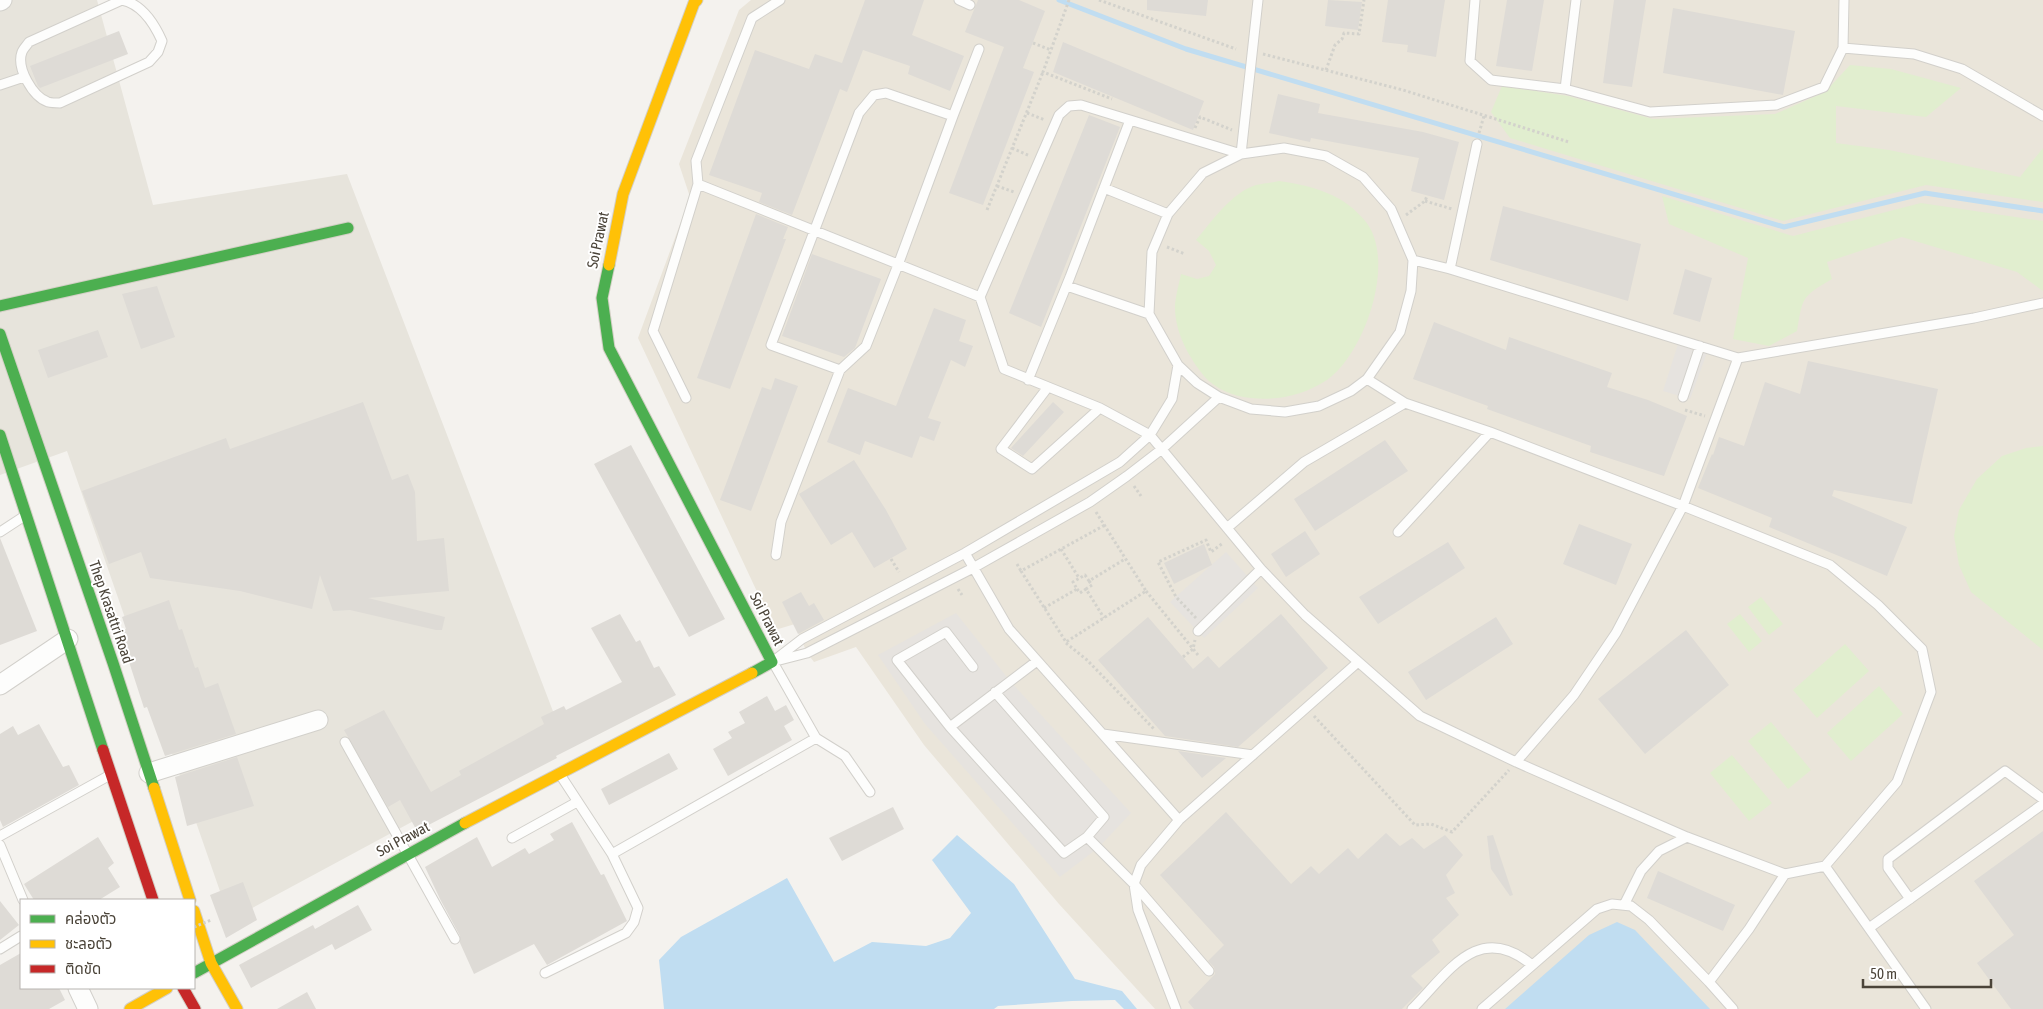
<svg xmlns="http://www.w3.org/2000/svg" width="2043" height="1009" font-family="'Asap Condensed','Noto Sans Thai',sans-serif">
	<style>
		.residential { fill: #e7e4dc }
		.education { fill: #eae5da }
		.green { fill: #e1eecf }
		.parking { fill: #e6e3df }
		.water { fill: #c0ddf1 }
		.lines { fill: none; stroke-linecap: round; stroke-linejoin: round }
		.stream { stroke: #c0ddf1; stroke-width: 5 }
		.building { fill: #dedbd6 }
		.lane-casing { stroke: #d2d0cb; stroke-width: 11 }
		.street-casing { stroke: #d2d0cb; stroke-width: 21 }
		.fast-casing { stroke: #d3cfc5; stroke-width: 13 }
		.slow-casing { stroke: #d3cfc5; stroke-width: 13 }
		.jam-casing { stroke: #d3cfc5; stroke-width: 13 }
		.path { stroke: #d3d2cc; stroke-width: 3; stroke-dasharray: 2.5 2.5; stroke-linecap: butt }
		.lane { stroke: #fdfdfc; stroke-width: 9 }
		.street { stroke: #fdfdfc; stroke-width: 19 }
		.fast { stroke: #4caf50; stroke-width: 11 }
		.slow { stroke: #ffc107; stroke-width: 11 }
		.jam { stroke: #c62828; stroke-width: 11 }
		.path-bridge { stroke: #d3d2cc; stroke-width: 3; stroke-dasharray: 2.5 2.5; stroke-linecap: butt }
		.labels { text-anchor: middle; stroke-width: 4; stroke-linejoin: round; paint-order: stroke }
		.street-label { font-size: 15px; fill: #4b4439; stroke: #fff }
	</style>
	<rect width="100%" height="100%" fill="#f4f2ee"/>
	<path class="residential" d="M0 0H97L153 205 347 174 564 740 230 920 67 451 0 475Z"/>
	<path class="education" d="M751 0H2043V1009H1155L1059 904 924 745 856 647 814 662 807 653 795 624 775 630 638 338 690 197 679 164 739 10Z"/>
	<path class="green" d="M1850 65 1891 69 1961 88 1926 117 1836 106V143L1889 150 2020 177 2043 148V202L1926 185 1783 221 1510 138 1491 112 1502 86 1568 96 1653 119 1775 114 1825 92Z
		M1279 181C1313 186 1344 194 1366 222 1397 262 1364 354 1327 380 1304 395 1278 401 1251 398 1235 397 1215 389 1204 376 1188 356 1174 331 1175 304 1176 294 1179 284 1181 274L1197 279 1209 276 1216 265 1209 251 1196 240C1213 220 1231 193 1256 185 1264 183 1272 183 1279 181Z
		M1662 196 1793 236 1921 203 2043 221V291L2017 272 1902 237 1827 262 1832 279C1801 297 1803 297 1797 331L1769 346 1733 339 1748 258 1669 224Z
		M2043 446V650L1971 592 1959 565 1954 536 1959 510 1977 479 2002 456 2026 448Z
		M1761 597 1783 624 1769 635 1748 607Z
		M1740 614 1762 641 1749 652 1727 624Z
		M1845 644 1869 671 1817 718 1793 690Z
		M1879 686 1903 714 1851 761 1827 733Z
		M1771 722 1811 770 1788 789 1748 741Z
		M1732 755 1772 803 1749 821 1710 773Z"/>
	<path class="parking" d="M1678 344 1707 353 1690 399 1663 391Z
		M1226 552 1258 588 1204 638 1170 602Z
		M956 613 1010 681 1131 813 1098 848 1060 877 925 724 878 655Z"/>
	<path class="water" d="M957 835 1014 884 1075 979 1122 991 1137 1009H1124L1115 1000 1072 1001 998 1006 994 1009H664L659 960 681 937 787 878 834 962 872 942 926 946 950 938 971 913 932 860Z
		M1617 922 1635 930 1710 1009H1505L1589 935Z"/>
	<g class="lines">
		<path class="stream" d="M1059 0 1186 49 1784 227 1925 193 2043 211"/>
	</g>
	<path class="building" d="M865 0H924L912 35 964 56 950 91 908 74 910 66 863 50 847 92 840 89 792 215 759 202 762 193 709 175 755 50 809 69 815 54 842 63Z
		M978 0H1019L1045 11 1023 68 1034 72 983 205 949 193 1004 47 965 32Z
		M1147 0H1208L1206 16 1147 10Z
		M1328 0 1362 2 1358 30 1325 26Z
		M1388 0H1445L1436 57 1407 52 1408 45 1382 42Z
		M1507 0H1544L1532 71 1496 66Z
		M1614 0H1646L1632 87 1603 83Z
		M1673 8 1795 31 1783 95 1663 73Z
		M119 31 128 54 40 88 38 86 30 66Z
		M1063 42 1204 101 1193 130 1053 72Z
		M1278 94 1320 104 1318 113 1423 132 1459 142 1444 200 1411 191 1419 158 1311 138 1310 142 1269 133Z
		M1089 115 1120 127 1041 327 1009 313Z
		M1503 206 1641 244 1628 301 1490 260Z
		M756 214 788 227 783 239H786L730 389 697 378Z
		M812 254 881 279 855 348 844 357 782 336Z
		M1685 269 1712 278 1700 322 1673 314Z
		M157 286 175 337 141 349 122 294Z
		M934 308 966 320 959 341 973 346 965 367 951 360 928 418 941 422 934 441 920 436 912 458 865 441 860 455 827 442 848 388 896 406Z
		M1434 322 1506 350 1509 337 1612 373 1607 387 1648 400 1687 416 1664 476 1590 452 1591 446 1487 409 1488 406 1413 379Z
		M98 330 108 357 48 378 38 350Z
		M1808 361 1938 389 1912 504 1834 490 1832 496 1907 527 1887 576 1769 527 1772 518 1698 488 1712 454 1713 455 1719 437 1744 446 1765 382 1800 394Z
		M775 378 798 386 751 511 720 500 762 387 771 390Z
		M363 402 392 480 408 474 415 492 417 541 444 538 449 591 368 598 445 617 442 630H436L350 610 333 611 320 575 312 609 240 591 150 578 141 552 109 564 82 491 226 438 230 449Z
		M1053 402 1064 412 1023 456 1011 448Z
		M1385 440 1408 471 1315 531 1294 499Z
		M631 445 725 619 689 637 594 464Z
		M854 460 886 510 907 549 874 568 852 532 831 545 799 494Z
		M1579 524 1632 544 1616 585 1563 564Z
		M1305 531 1320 554 1286 577 1271 554Z
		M0 538 37 631 0 645Z
		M1448 542 1465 568 1378 624 1359 597Z
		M1204 544 1212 565 1174 584 1164 563Z
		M801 592 809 606 814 603 824 620 798 634 782 602Z
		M169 600 179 630 182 629 195 668 198 667 205 688 218 683 236 734 165 756 147 707 144 708 119 631 126 629 122 617Z
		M620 614 636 642 640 640 654 668 659 666 676 695 556 756 557 758 417 831 400 800 388 807 344 730 384 710 431 792 461 775 459 771 544 724 541 717 564 706 566 710 622 682 591 628Z
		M1281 614 1328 668 1238 747 1165 736 1098 660 1148 617 1193 669 1208 656 1219 668Z
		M1496 617 1513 644 1426 700 1408 672Z
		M1686 630 1729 685 1645 754 1598 699Z
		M767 696 775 711 786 705 794 720 784 726 792 740 728 776 713 749 732 738 728 732 745 723 739 712Z
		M39 724 63 767 69 765 79 785 3 827 0 820V734L13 726 18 735Z
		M1178 751 1226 758 1202 778Z
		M669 753 678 769 609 805 601 789Z
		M237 757 254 806 187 826 175 777Z
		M893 807 904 829 842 861 829 838Z
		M1226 812 1291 884 1311 866 1319 874 1348 848 1358 859 1386 833 1400 846 1412 838 1424 849 1445 835 1463 855 1446 875 1455 893 1446 898 1459 915 1432 940 1440 952 1411 976 1423 988 1402 1009H1194L1188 1002 1215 974 1214 967 1208 961 1224 945 1160 875Z
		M572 822 601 875 604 874 627 921 547 965 534 944 474 974 460 943V936L440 899 425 867 477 837 492 867 525 848 529 854 554 840 550 834Z
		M2043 831V1009H2011L1977 963 2014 935 1974 881Z
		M1493 835 1513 895 1510 896 1491 869 1487 836Z
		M98 837 114 863 108 868 120 887 99 900H34L24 884Z
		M1658 871 1735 905 1723 931 1647 898Z
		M243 882 257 920 226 938 210 895Z
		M0 901 19 925 0 940Z
		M358 905 372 930 335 950 332 944 251 988 239 965 313 925 315 929Z
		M21 953V988H59L65 1000 49 1009H0V965Z
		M307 992 316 1009H277Z"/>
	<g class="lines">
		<defs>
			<path id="lane" d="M122 0C142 4 154 23 162 41L158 52 149 62 60 103C57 103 52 103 48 102 33 97 16 68 22 52 23 49 27 45 29 42Z
				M959 0 970 5
				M1475 0 1470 61 1491 80 1565 89 1650 112 1776 105 1824 87 1843 48 1844 0
				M1843 48 1914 54 1962 69 2043 116
				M0 85 24 77
				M1565 89 1576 0
				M953 116 886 93 874 95 859 113 771 345 840 370 866 346 898 265 953 116 979 49
				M1241 154 1203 173 1168 214 1152 252 1149 314 1178 365 1197 383 1219 397 1251 409 1285 412 1319 406 1351 391 1367 379 1400 332 1411 291 1413 260 1391 209 1363 177 1326 156 1284 148 1241 154 1081 105 1069 106 1059 115 980 297 1004 369 1100 408 1150 435 1261 569 1305 615 1420 716 1516 762 1687 837 1785 874 1825 866 1897 782 1931 692 1922 649 1878 605 1830 565 1683 506 1490 432 1405 403 1367 379
				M1241 154 1258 0
				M698 184 980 297
				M1104 188 1168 214
				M1413 260 1450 269 1738 358 1974 318 2043 303
				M1450 269 1477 144
				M1067 286 1149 314
				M1028 380 1070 277 1130 120
				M1048 387 1001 449 1032 469 1100 408
				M1683 397 1700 346
				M686 398 653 331 698 184 696 161 752 18 780 0
				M1227 528 1304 462 1405 403
				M0 532 23 517
				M1398 532 1490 432
				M965 553 1009 629 1179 820
				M776 555 781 522 840 370
				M1198 631 1261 569
				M776 659 802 639 965 553 1120 462 1150 435 1172 399 1178 365
				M772 662 807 653 973 568 1090 502 1127 476 1162 449 1219 397
				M774 664 816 738 845 756 870 792
				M973 667 946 632 897 660 950 727 1064 853 1087 837 1134 884 1209 971
				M995 692 1104 817 1087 837
				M950 727 1037 661
				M1103 734 1253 755
				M345 742 455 939
				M1516 762 1574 695 1616 633 1683 506 1738 358
				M0 836 110 775
				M512 838 577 802
				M0 845 23 900
				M612 854 816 738
				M1825 866 1926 1009
				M1910 899 1888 868V859L2005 771 2043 799
				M1624 905 1641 871 1659 851 1687 837
				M1869 928 2043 804
				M0 949 21 936
				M545 973 626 933 634 922 638 908 612 854 561 776
				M1709 982 1749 929 1785 874
				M1176 1009 1138 910 1134 884 1141 865 1179 820 1357 663
				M1412 1009C1448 973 1478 920 1532 965
				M1482 1009 1597 909 1612 904 1631 906 1649 920 1709 982 1733 1009"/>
			<path id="street" d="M0 1 2 0
				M0 685 68 639
				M149 773 318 720
				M78 988 88 1009"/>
			<path id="fast" d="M609 265 602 298 609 348 772 662 752 673
				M0 306 348 228
				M0 334 113 663 154 788
				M0 435 103 750
				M194 973 465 823"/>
			<path id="slow" d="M609 265 623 194 694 3 697 0
				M154 788 190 900
				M465 823 752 673
				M194 911 211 963 237 1009
				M130 1009 167 988"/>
			<path id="jam" d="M103 750 153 900
				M183 988 195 1009"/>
		</defs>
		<use href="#lane" class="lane-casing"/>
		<use href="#street" class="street-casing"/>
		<use href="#fast" class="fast-casing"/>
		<use href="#slow" class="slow-casing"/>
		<use href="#jam" class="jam-casing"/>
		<path class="path" d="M1069 0 1043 72 1112 99
			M1099 0 1236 49
			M1033 43 1051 50
			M1263 54 1403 90 1569 142
			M1326 70 1335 45 1342 39 1344 33 1359 34 1364 0
			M1027 113 1045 120
			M1195 128 1200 117 1232 130
			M1479 133 1484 116
			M1012 148 1030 156
			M997 186 1014 192
			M1425 201 1452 209
			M987 210 1043 72
			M1406 215 1425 201 1427 196
			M1167 247 1185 254
			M1685 410 1705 416
			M1134 486 1141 496
			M1096 512 1146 591 1066 642 1021 571 1105 525
			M1061 549 1079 578
			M891 559 899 572
			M1017 564 1021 571
			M1089 581 1092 585 1086 589 1104 618
			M958 589 962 595
			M1077 589 1080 593 1086 589
			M1146 591 1198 655
			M1044 608 1077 589 1073 582 1085 575 1089 581 1125 559
			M1196 618 1176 597 1158 562 1206 540 1211 552 1223 543
			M1066 643 1087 660 1154 729
			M1183 657 1193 649 1195 640
			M1314 716 1415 825 1431 824 1452 832 1509 770"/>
		<use href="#lane" class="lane"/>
		<use href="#street" class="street"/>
		<use href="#fast" class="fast"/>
		<use href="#slow" class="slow"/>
		<use href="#jam" class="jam"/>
		<path class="path-bridge" d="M194 927 211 920"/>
	</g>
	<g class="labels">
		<g class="street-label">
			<text transform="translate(598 240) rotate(-78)" y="5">Soi Prawat</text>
			<text transform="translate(111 612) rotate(71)" y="5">Thep Krasattri Road</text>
			<text transform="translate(767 619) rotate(63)" y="5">Soi Prawat</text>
			<text transform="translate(403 839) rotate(-28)" y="5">Soi Prawat</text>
		</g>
	</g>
	<rect x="20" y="899" width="175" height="90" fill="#ffffff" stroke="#b7b4b0"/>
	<rect x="30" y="915" width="25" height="8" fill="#4caf50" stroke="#b7b4b0"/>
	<text x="65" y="924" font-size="15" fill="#4b4439">คล่องตัว</text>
	<rect x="30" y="940" width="25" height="8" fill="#ffc107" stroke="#b7b4b0"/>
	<text x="65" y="949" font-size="15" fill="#4b4439">ชะลอตัว</text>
	<rect x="30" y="965" width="25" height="8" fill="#c62828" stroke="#b7b4b0"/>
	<text x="65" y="974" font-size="15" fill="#4b4439">ติดขัด</text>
	<path d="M1863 979v8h128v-8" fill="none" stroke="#4b4439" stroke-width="2.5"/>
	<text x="1870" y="979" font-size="15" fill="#4b4439" stroke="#ffffff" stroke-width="4" paint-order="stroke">50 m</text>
</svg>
